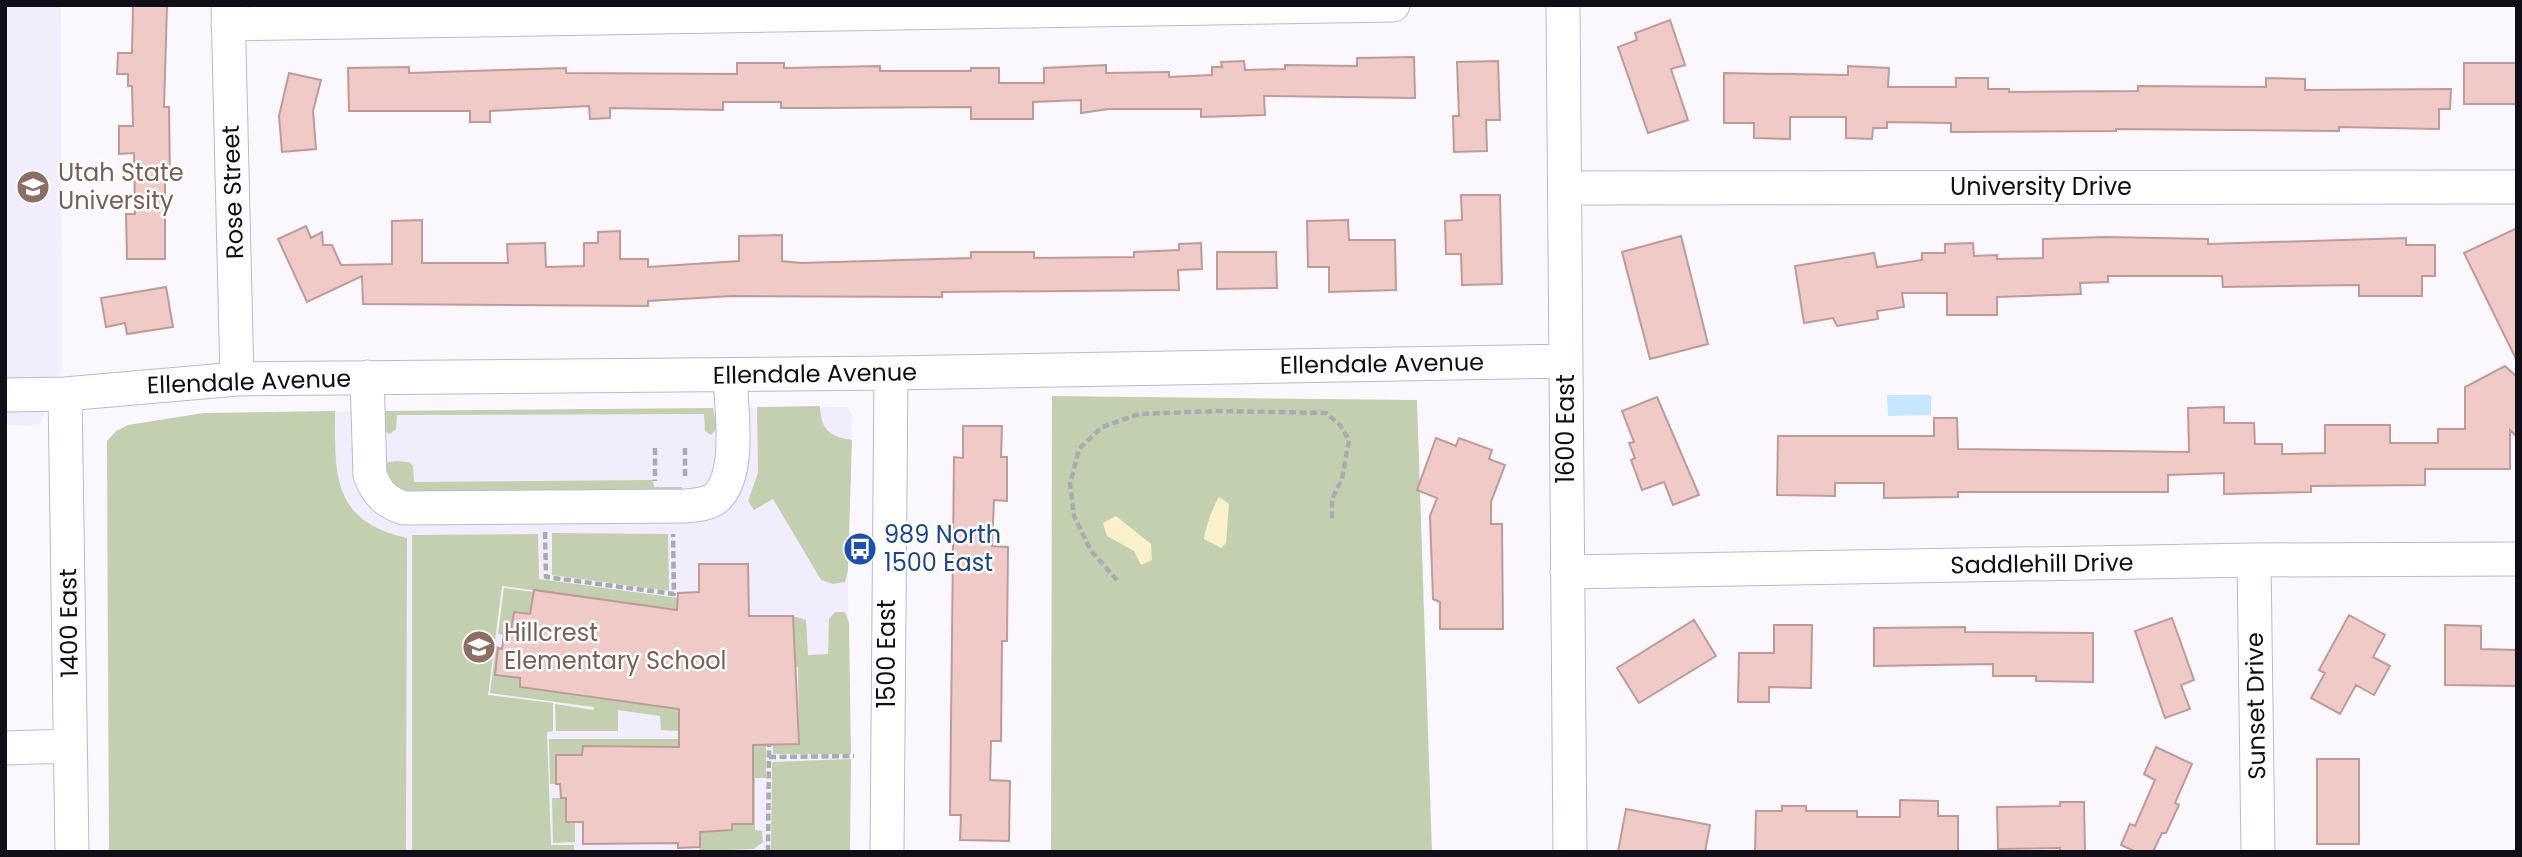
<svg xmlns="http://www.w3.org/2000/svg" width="2522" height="857" font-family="Poppins,sans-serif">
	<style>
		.built { fill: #f2edfd }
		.green { fill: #c2d0b0 }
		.sand { fill: #faf0ca }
		.water { fill: #c5e6fe }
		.building { fill: #f0cac7; stroke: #bf9b98; stroke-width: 2 }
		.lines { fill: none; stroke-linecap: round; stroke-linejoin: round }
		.minor-casing { stroke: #bfb6d4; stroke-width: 35 }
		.path { stroke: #acaab1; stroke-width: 4.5; stroke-dasharray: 7 3.5; stroke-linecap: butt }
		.minor { stroke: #fff; stroke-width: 33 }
		.labels { text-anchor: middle; stroke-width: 5; stroke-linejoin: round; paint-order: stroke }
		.education-label { font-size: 24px; fill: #785e54; stroke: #fff; text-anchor: start }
		.street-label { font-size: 24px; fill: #110e18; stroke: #fff }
		.transit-label { font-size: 24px; fill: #164399; stroke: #fff; text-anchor: start }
	</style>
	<rect width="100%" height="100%" fill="#faf8fe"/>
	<path class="built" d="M5 5H61L62 369 39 426 5 425Z
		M847 407 852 415 848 570 850 852H109L106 450 107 441 116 431 128 425 204 413Z"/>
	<path class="green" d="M1052 396 1417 400 1432 852H1051Z
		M820 406C821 430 829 436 852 440L848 570 845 582 833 584 821 580 773 499 754 510 748 501 758 473 757 407Z
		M713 408 717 428 711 435 705 431 704 414 397 415 396 429 390 434 384 431 383 411Z
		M335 411C335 476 332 521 407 538L406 852H109L107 441 116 431 128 425 204 413Z
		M396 461 409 462 413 466 414 482 653 480 654 487H682V492L407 493 389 483 384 463Z
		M552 533 668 534 669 591 552 575Z
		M538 534 539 579 678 598 677 610 502 586 488 695 553 703V731L547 732 551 845H574V852H412V535Z
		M504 588 534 592 530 614 514 612 510 636 498 634Z
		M835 612H845L849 623 851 754H773V745L799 743 798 667 782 666 794 645 793 616 806 620 808 655 828 654 829 619Z
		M496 646 502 647 498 649 495 675 520 678V687L679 709V731L661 730 660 716 618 710V731H556L555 704 593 710 594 707 490 693Z
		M549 739H679V747L583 746 582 755H556V784H550Z
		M753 745H766V778H755V830L762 831 763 842 754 849 699 851 700 832 732 830V824L752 823Z
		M851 759 850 852H771L772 762Z
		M552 798H566V821L575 822V842L553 843Z"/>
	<path class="sand" d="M1219 497 1229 504 1226 543 1221 548 1204 539C1204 531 1214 504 1219 497Z
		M1116 516 1151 544 1152 560 1141 565 1134 551 1107 536 1103 523Z"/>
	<path class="water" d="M1887 395H1931V415L1888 416Z"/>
	<path class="building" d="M133 5H167L164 107H169L170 180H165V259H127L126 214H135L134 153 119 154V126H133L132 86H128V74H117L118 53H132Z
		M1670 20 1685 65 1671 69 1688 120 1648 133 1618 47 1637 40 1635 33Z
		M1414 57 1415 98 1264 96 1265 115 1201 117V109H1108L1081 113V100L1033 102V119H971V107L815 108H781V102H723V110L610 108V118L590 119 589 106 490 111V122H470V111H349L348 68 409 67V73L566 68V73L737 74V63H784V68L880 66V71H971V68H999V83H1044V68L1106 65V73L1169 72V77L1212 75V67H1222L1221 62 1244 61 1245 70 1285 69V65L1357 66V58Z
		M1498 61 1500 120H1486L1487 151 1454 152 1453 116H1459L1457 62Z
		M2464 63H2517V104H2464Z
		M1848 66 1889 68 1888 87H1956V78H1988V89H2009V92L2138 91V86L2266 87V78L2305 79V90L2451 89 2450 109H2439V129L2339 127V131L2116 129V131L1951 132V123L1887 122V128H1873L1872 139 1846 138V117H1790V139L1754 138V123H1724V73L1848 75Z
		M289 73 321 80 313 111 316 149 282 152 279 116Z
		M1461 195H1500L1502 284 1462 285 1461 254H1446L1445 221 1462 220Z
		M422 220V263H508L507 244 545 243 546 267 584 266V243H598V232L620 231V259H648V267L739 261V236L782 235V261L801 263 971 258V252H1034V258L1134 257V252L1179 250V244L1201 243 1202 269 1178 270 1179 290 942 292V297L732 296 648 301V306L363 304 362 276 307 302 278 239 306 226 311 238 322 232 323 245H332L341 265 392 264V221Z
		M1348 220 1349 240H1395L1396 290 1329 292V267H1308L1307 221Z
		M2517 228V361L2464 253Z
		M1681 236 1708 344 1650 359 1622 252Z
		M2106 237 2208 239V244L2406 238V245H2435V276H2422V296H2359V285L2223 287 2222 276H2108V282L2080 283 2081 294 1997 297V315H1947V293H1902L1904 307 1877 311 1878 319 1837 326 1833 318 1804 323 1795 266 1874 253 1877 267 1922 260V253H1945V244L1973 243 1974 256 1997 255V259L2043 258V239Z
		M1217 252H1276L1277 288 1217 289Z
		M166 287 173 327 127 334 125 323 106 327 101 298Z
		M2505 366 2517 377V437L2510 430V469H2425V485L2311 486V492L2224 494V473L2168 475V492H1958V497L1884 498V483H1835V496L1777 495 1778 436H1934V418H1957L1958 449 2189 452 2188 408 2224 407V423H2254L2255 444H2282V454L2325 453V425H2390V443H2438V429H2465V387Z
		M1657 397 1699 495 1673 505 1664 482 1642 490 1631 460 1635 458 1629 443 1634 442 1622 411Z
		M963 426H1002L1001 457H1007V501L994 500 992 546 1008 547 1007 641H1002L1001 741H991L990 780 1010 781 1009 841 960 840 961 815H950L954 457 963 458Z
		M1436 438 1456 446 1459 438 1492 450 1489 459 1505 465 1491 502V524H1502L1503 629H1440V602L1433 599 1430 516 1437 498 1417 490Z
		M699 564H748L749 616H793L799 744 753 745V824H732V830L700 832V847L678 848V843L583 844V822H566V798H561L560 784H556V755H582L583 746 679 747V709L520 687V678L495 675 498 648 502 649 504 635 510 636 514 612 530 614 534 590 677 610 678 593 699 592Z
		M2349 615 2385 635 2373 657 2390 666 2374 695 2356 685 2340 714 2311 698 2325 673 2319 670Z
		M2172 618 2194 680 2181 685 2190 709 2165 718 2135 631Z
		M1694 620 1716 656 1639 703 1617 668Z
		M1774 625H1812L1811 688 1769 687V702H1738L1739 653H1774Z
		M2445 625 2481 626V649L2517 650V686L2445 685Z
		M1965 627V632L2093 633V682L2036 681V676H1993V664L1874 666V628Z
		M2156 747 2192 764 2175 803 2179 805 2166 833H2162L2153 852H2136L2121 845 2130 824 2135 826 2155 780 2144 774Z
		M2317 759H2359V844H2317Z
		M1900 800 1938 801V816H1958V852H1755L1756 811H1782V806H1806V811H1857V817H1900Z
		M2060 802H2084L2085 852H2060V848L1998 849 1997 807 2060 806Z
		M1626 809 1710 825 1705 852H1618Z"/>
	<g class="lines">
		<defs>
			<path id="minor" d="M228 5 237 379
				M1563 5 1570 852
				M228 24 1393 5
				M1565 188 2517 187
				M367 377 370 475C377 493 385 502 404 508L685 506C695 505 707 505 716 498 742 475 731 407 730 375
				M65 394 72 852
				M5 395 65 394 237 379 891 373 1566 361
				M2254 560 2258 852
				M1567 572 2254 560 2517 559
				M5 748 70 746
				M887 852 891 373"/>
		</defs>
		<use href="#minor" class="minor-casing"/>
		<path class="path" d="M655 448V481
			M685 448V479
			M545 532 546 577 674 594 673 534
			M1117 580 1091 551 1074 516 1070 484 1079 449 1102 427 1139 414 1218 411 1326 413 1340 425 1349 440 1342 479 1332 499V519
			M769 757 854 756
			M768 852 769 745"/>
		<use href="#minor" class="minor"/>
	</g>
	<defs>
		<symbol id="university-disc" viewBox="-11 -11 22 22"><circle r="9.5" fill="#8d6e63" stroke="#fff"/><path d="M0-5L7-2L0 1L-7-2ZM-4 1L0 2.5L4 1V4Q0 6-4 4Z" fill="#fff"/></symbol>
		<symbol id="bus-disc" viewBox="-11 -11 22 22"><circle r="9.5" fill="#1a4fb4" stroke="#fff"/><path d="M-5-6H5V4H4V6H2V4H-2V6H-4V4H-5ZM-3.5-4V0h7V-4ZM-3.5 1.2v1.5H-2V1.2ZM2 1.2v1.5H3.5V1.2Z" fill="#fff"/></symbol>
		<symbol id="school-disc" viewBox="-11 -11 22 22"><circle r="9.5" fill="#8d6e63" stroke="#fff"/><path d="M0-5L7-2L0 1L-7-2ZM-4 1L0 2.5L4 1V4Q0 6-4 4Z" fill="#fff"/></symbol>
	</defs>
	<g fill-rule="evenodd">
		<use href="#university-disc" x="14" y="168" width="38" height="38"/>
		<use href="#bus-disc" x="841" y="530" width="38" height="38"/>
		<use href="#school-disc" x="460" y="628" width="38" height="38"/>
	</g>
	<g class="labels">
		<g class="education-label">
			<text x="58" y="181">Utah State<tspan x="58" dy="28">University</tspan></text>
			<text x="504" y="641">Hillcrest<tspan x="504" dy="28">Elementary School</tspan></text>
		</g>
		<g class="street-label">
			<text x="2041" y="195">University Drive</text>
			<text transform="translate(233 192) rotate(-92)" y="8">Rose Street</text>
			<text transform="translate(1382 364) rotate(-1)" y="8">Ellendale Avenue</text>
			<text transform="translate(815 374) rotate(-1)" y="8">Ellendale Avenue</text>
			<text transform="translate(249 382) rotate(-2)" y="8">Ellendale Avenue</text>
			<text transform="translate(1566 429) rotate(-90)" y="8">1600 East</text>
			<text transform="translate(2042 564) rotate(-1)" y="8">Saddlehill Drive</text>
			<text transform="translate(69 623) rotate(-91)" y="8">1400 East</text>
			<text transform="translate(887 654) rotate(-90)" y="8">1500 East</text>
			<text transform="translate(2256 706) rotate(-91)" y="8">Sunset Drive</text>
		</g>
		<g class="transit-label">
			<text x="884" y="543">989 North<tspan x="884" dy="28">1500 East</tspan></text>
		</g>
	</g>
	<rect width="2522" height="857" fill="none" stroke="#110e18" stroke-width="14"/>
</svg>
